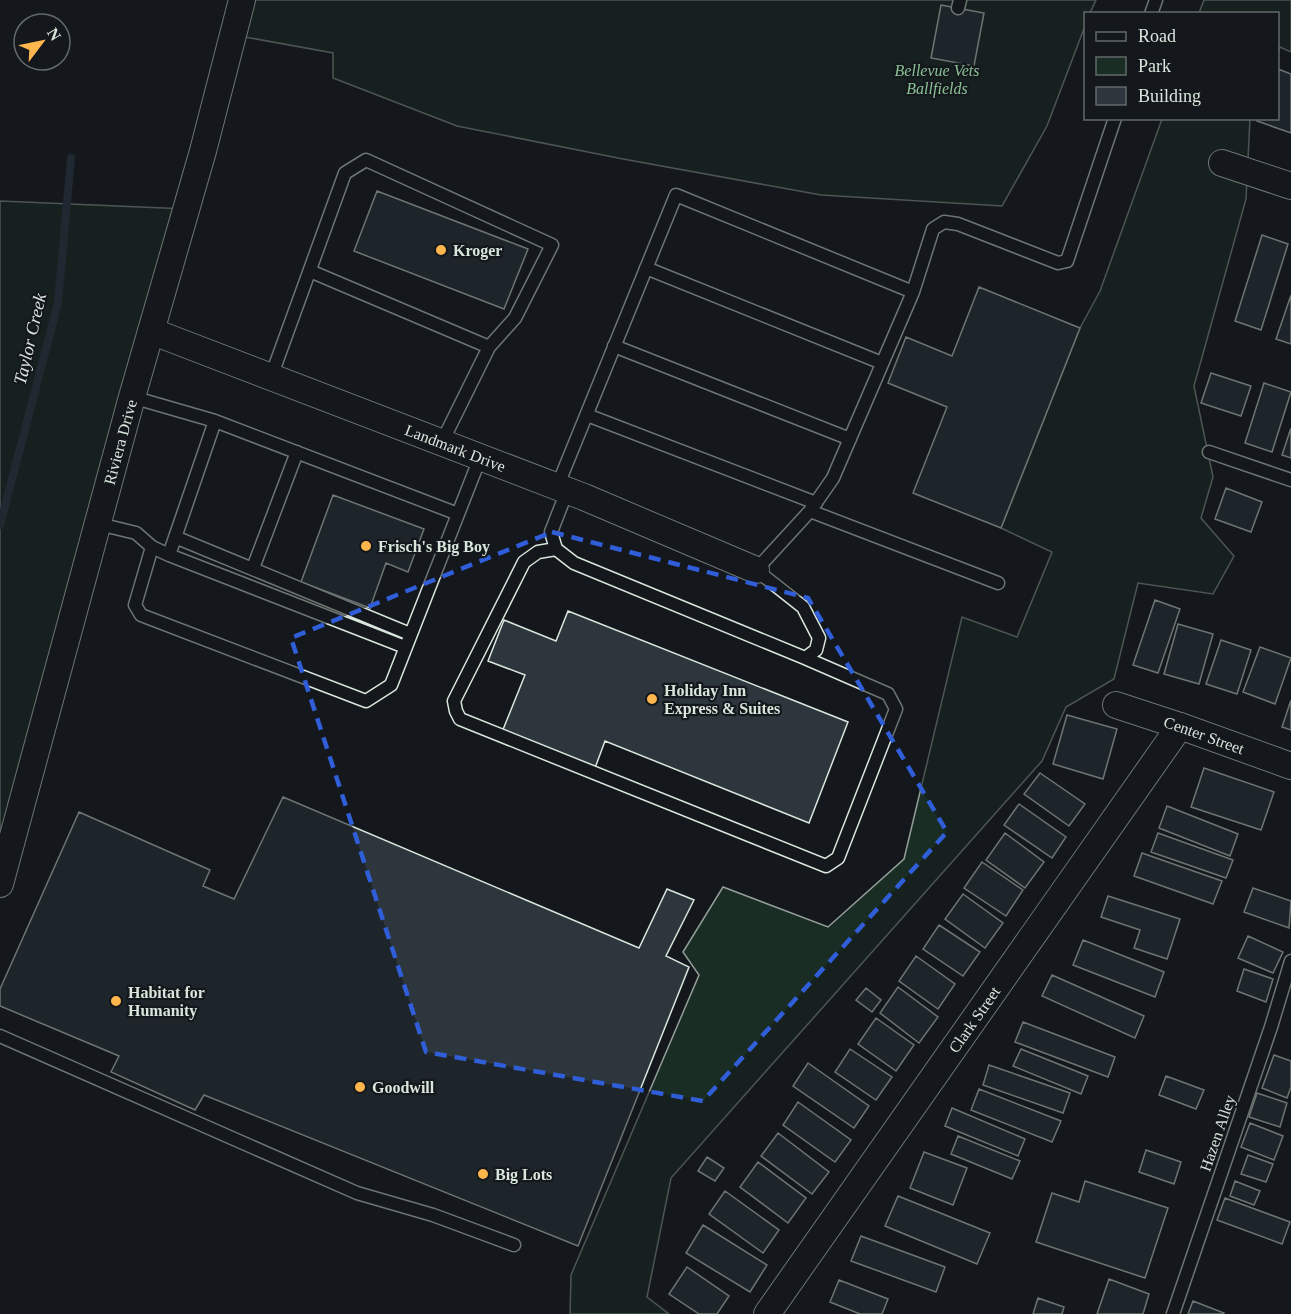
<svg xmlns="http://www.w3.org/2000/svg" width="1291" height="1314" font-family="'Times New Roman',serif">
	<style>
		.green { fill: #1a2d24; stroke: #939e99; stroke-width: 1.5 }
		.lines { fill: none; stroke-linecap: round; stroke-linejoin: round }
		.stream { stroke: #2f3f4d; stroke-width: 8 }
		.building { fill: #2c363c; stroke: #d8e6dc; stroke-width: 1.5 }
		.lane-casing { stroke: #d8e6dc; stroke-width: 15 }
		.street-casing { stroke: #d8e6dc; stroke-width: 28 }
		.lane { stroke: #14181c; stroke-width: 12 }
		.street { stroke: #14181c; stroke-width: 26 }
		.marked { fill: none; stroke: #305dd8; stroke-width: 4.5; stroke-dasharray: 12 8; stroke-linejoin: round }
		.poi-dot { fill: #ffb74d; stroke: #14181c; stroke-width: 2 }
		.labels { text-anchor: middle; stroke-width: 4.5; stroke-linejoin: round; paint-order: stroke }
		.park-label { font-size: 16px; font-style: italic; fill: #8ac095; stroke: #14181c }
		.poi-label { font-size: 16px; font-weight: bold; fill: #d8e6dc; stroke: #14181c; text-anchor: start }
		.street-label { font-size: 16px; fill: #d8e6dc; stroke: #14181c }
		.water-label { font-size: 18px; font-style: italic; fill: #d8e6dc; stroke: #14181c }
	</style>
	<rect width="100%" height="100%" fill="#14181c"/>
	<path class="green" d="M242 0H1096L1090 13 1086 14 1085 26 1047 126 1002 206 821 195 623 159 457 126 333 78V53L234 35Z
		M1204 0H1291V52L1280 47 1278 52V14L1199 13Z
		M1162 119H1250L1246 199 1194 386 1213 477 1201 518 1234 556 1213 594 1138 583 1114 679 1066 707 1042 761 671 1178 647 1297 669 1314H570L571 1275 699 975 683 952 723 887 828 927 904 859 962 617 1017 637 1052 552 1001 528 1080 328 1100 291Z
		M0 201 187 209 0 884Z"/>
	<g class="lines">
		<path class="stream" d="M0 525 58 303 71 158"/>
	</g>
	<path class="building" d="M941 5 984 13 974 66 931 58Z
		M1278 69 1291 74V133L1257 121 1258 118H1278Z
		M377 191 528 249 504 309 354 251Z
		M1262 235 1288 244 1261 330 1235 321Z
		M979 287 1080 328 1001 528 913 493 947 407 888 383 906 337 952 356Z
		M1291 295V344L1276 339Z
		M1211 373 1251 386 1241 416 1201 403Z
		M1264 383 1291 392 1272 452 1245 443Z
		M1291 428V458L1282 455Z
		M1226 488 1262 502 1251 532 1215 519Z
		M333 495 424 529 408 572 386 563 370 608 301 582Z
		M1155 600 1180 609 1158 673 1133 665Z
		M568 611 848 722 809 823 605 741 595 768 502 732 525 675 488 661 504 620 556 641Z
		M1178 624 1213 634 1199 684 1164 674Z
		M1221 640 1251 650 1237 694 1206 684Z
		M1260 647 1291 658 1275 704 1243 692Z
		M1291 700V730L1282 727Z
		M1067 715 1117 729 1103 779 1053 764Z
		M1204 768 1274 792 1261 830 1191 807Z
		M1040 773 1085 804 1069 826 1024 794Z
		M283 797 639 948 667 889 694 900 666 956 689 967 578 1246 204 1095 195 1110 111 1072 119 1056 0 1006V989L79 812 210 870 203 886 234 899Z
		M1019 804 1066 837 1052 858 1004 825Z
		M1167 806 1238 834 1230 856 1159 828Z
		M1005 833 1044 862 1025 888 986 860Z
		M1158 833 1233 860 1226 878 1151 852Z
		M1142 853 1222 881 1213 904 1134 876Z
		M982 862 1023 890 1006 916 964 888Z
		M1253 888 1291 901 1289 928 1244 912Z
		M963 894 1003 923 985 948 945 919Z
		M1108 896 1180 919 1167 959 1134 948 1140 930 1101 917Z
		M939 925 980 952 963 976 923 949Z
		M1248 936 1283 952 1273 973 1238 958Z
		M1083 940 1164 972 1155 997 1073 965Z
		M916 956 955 984 938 1009 899 981Z
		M1244 969 1273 979 1266 1002 1237 991Z
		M1052 975 1144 1016 1135 1038 1042 996Z
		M898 987 938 1017 919 1043 880 1013Z
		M866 988 881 1000 872 1012 856 1000Z
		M876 1018 914 1045 896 1071 858 1044Z
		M1023 1022 1115 1057 1108 1077 1015 1042Z
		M850 1049 892 1077 876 1100 835 1072Z
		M1021 1049 1088 1076 1081 1094 1013 1066Z
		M1274 1055 1291 1061V1087L1287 1098 1262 1088Z
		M808 1063 869 1106 854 1128 793 1086Z
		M989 1065 1070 1093 1063 1113 983 1085Z
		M1166 1076 1204 1090 1196 1109 1159 1095Z
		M979 1089 1061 1121 1052 1142 971 1110Z
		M1257 1093 1287 1103 1280 1127 1249 1117Z
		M798 1102 851 1140 835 1162 783 1125Z
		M952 1108 1025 1139 1018 1156 945 1126Z
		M1250 1123 1283 1136 1274 1160 1241 1147Z
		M778 1133 829 1172 812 1194 761 1156Z
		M958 1136 1020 1161 1012 1179 951 1154Z
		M1146 1150 1181 1162 1174 1184 1139 1172Z
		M924 1152 967 1168 953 1205 910 1188Z
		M1248 1155 1273 1164 1266 1182 1241 1174Z
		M707 1157 724 1168 715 1181 698 1171Z
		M758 1162 806 1198 788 1223 740 1187Z
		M1085 1181 1168 1208 1145 1278 1036 1242 1052 1193 1079 1202Z
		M1235 1181 1260 1191 1254 1205 1230 1196Z
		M725 1191 779 1230 763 1253 709 1214Z
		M898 1196 990 1233 977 1264 885 1226Z
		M1225 1198 1290 1222 1282 1244 1217 1220Z
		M703 1225 767 1265 750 1292 686 1253Z
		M861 1236 945 1267 936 1292 851 1261Z
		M687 1267 729 1296 717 1314H699L669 1294Z
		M1109 1279 1149 1294 1143 1314H1097Z
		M839 1280 888 1299 882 1314H860L830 1302Z
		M1038 1298 1064 1307 1062 1314H1033Z
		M1193 1301 1224 1313 1223 1314H1188Z"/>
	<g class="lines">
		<defs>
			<path id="lane" d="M958 8 960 0
				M1151 14 1156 0
				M646 268 882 363
				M310 271 489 347
				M913 292 933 229 944 222 958 224 1058 263 1067 261 1115 118
				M614 346 850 439
				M271 377 345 173 366 160 552 245 515 318 489 347 441 444
				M132 397 215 421 458 514
				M587 415 816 503
				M1209 452 1291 480
				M557 487 676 195 913 292 833 478 810 511 756 570 803 607 819 638 816 650 805 658 574 563 556 549 551 532 567 491
				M810 511 998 583
				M99 524 136 533 152 547 169 555 215 421
				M175 537 410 634
				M152 547 135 605 141 615 366 701 391 685 480 458
				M556 549 538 552 524 562 454 701 456 711 460 719 826 866 838 858 896 709 888 694 805 658
				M169 555 405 647
				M253 568 297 452
				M0 1036 357 1193 433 1215 514 1245
				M1173 1314 1271 1027 1291 961"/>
			<g id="street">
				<path d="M1222 163 1291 186"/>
				<path id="s1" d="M151 331 584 497 756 570"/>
				<path id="s2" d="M1116 705 1180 726 1291 766"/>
				<path id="s3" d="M0 884 132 397 203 151 242 0"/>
				<path id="s4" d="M767 1314 1180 726"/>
			</g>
		</defs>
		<use href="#lane" class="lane-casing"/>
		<use href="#street" class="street-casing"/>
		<use href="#lane" class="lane"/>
		<use href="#street" class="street"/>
	</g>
	<path d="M0 0H1291V1314H0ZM552 532 808 598 947 832 703 1101 426 1052 291 638Z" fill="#14181c" fill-opacity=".55" fill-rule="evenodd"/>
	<path class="marked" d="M552 532 808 598 947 832 703 1101 426 1052 291 638Z"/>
	<g class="poi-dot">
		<circle cx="441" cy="250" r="6"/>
		<circle cx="366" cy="546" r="6"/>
		<circle cx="652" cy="699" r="6"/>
		<circle cx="116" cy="1001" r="6"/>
		<circle cx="360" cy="1087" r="6"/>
		<circle cx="483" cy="1174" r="6"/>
	</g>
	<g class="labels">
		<g class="park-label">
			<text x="937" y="76">Bellevue Vets<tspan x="937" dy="18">Ballfields</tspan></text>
		</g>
		<g class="poi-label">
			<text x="453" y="256">Kroger</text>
			<text x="378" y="552">Frisch's Big Boy</text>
			<text x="664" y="696">Holiday Inn<tspan x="664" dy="18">Express &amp; Suites</tspan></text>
			<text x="128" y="998">Habitat for<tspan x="128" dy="18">Humanity</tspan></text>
			<text x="372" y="1093">Goodwill</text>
			<text x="495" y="1180">Big Lots</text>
		</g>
		<g class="street-label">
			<text dy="6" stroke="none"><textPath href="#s3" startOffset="458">Riviera Drive</textPath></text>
			<text dy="6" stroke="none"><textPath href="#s1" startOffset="326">Landmark Drive</textPath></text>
			<text dy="6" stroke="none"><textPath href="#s2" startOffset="93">Center Street</textPath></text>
			<text dy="6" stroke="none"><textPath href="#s4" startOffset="360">Clark Street</textPath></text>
			<text transform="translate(1217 1133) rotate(-71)" y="6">Hazen Alley</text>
		</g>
		<g class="water-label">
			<text transform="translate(30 339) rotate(-77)" y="6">Taylor Creek</text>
		</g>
	</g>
	<rect x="1084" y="12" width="195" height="108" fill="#14181c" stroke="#626a69" stroke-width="1.5"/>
	<rect x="1096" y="32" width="30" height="9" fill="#14181c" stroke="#626a69" stroke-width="1.5"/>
	<text x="1138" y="42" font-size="18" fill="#d8e6dc">Road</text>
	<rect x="1096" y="57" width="30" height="18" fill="#1a2d24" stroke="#626a69" stroke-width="1.5"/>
	<text x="1138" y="72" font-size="18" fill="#d8e6dc">Park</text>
	<rect x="1096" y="87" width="30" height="18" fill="#2c363c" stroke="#626a69" stroke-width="1.5"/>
	<text x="1138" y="102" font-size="18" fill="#d8e6dc">Building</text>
	<g transform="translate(42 42) rotate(58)"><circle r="28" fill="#14181c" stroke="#626a69" stroke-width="1.5"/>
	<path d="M0-4.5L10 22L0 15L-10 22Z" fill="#ffb74d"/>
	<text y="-9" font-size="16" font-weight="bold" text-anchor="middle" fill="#d8e6dc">N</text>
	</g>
</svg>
